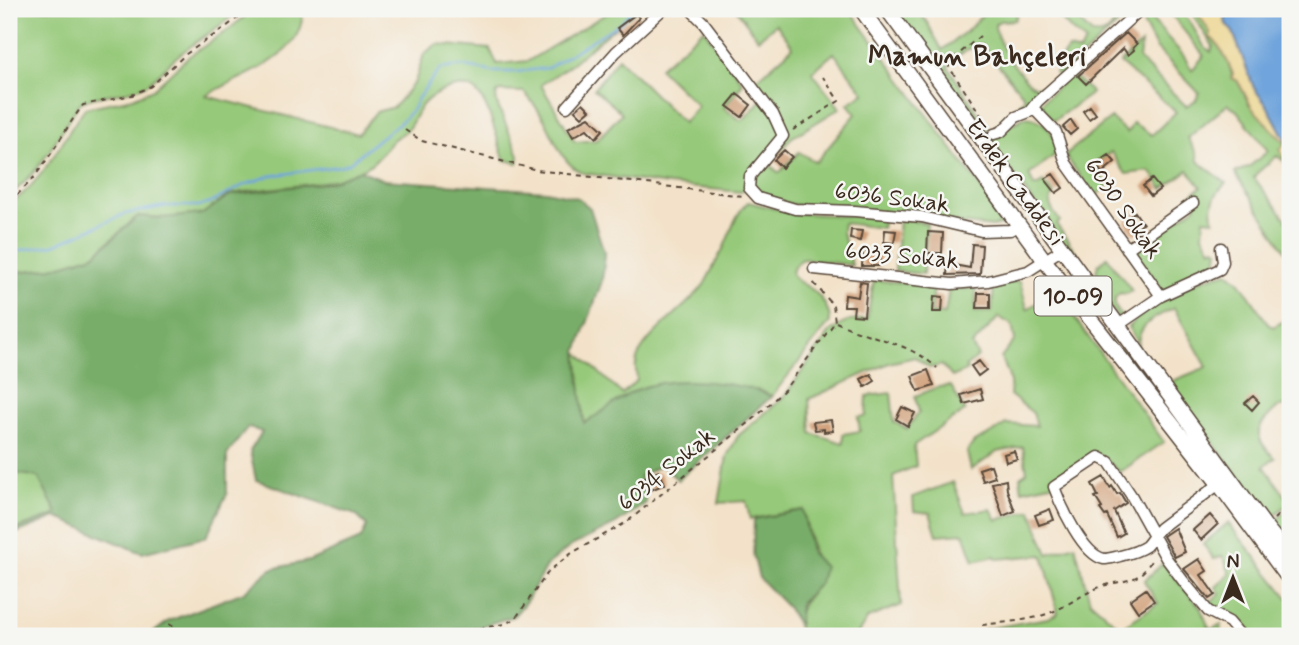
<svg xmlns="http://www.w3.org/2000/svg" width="1299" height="645" font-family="Mynerve,sans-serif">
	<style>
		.green { fill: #96c979; stroke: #687a4c; stroke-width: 2; fill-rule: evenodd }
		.forest { fill: #78ad69; stroke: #5a6c44; stroke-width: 2 }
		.sand { fill: #eeda9e; stroke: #94825e; stroke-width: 2 }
		.water { fill: #70a4dc; stroke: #56677d; stroke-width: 2 }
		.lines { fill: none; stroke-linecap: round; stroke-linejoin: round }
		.stream { stroke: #70a4dc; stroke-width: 2.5 }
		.building { fill: #cf9c75 }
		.minor-casing { stroke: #574638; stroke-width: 13 }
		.major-casing { stroke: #574638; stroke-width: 17 }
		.path { stroke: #574638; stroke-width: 2; stroke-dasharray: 5 5; stroke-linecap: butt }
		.minor { stroke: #fff; stroke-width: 10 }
		.major { stroke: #fff; stroke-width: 14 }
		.labels { text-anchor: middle; stroke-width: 5; stroke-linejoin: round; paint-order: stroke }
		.shield { fill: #f6f6f2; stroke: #73675e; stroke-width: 2 }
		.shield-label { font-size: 23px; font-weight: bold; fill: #3b2a1e }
		.street-label { font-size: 24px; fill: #3b2a1e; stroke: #f6f6f2 }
		.quarter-label { font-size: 28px; font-weight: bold; fill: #3b2a1e; stroke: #f6f6f2 }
	</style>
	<rect width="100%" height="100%" fill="#f6f6f2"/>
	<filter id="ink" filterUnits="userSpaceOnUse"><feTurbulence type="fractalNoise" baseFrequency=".0143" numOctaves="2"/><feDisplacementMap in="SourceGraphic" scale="14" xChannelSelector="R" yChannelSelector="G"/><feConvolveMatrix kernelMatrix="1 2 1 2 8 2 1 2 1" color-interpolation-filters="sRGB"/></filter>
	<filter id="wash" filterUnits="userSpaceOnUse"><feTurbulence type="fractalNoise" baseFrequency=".00686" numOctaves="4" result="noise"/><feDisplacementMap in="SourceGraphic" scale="28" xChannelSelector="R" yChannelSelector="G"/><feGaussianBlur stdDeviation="1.57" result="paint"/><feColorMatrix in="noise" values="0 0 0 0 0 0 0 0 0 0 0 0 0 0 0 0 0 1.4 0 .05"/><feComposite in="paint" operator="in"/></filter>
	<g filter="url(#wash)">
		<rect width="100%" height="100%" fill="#f3e2c9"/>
		<path class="green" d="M9 9H235L236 13C218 28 198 40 179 55 168 63 159 76 147 84 126 96 100 92 80 103 55 138 45 168 9 196Z
			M254 9H303C303 61 241 74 206 96L358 134 376 112 394 107 415 82 424 54 437 44 490 49 497 64 528 61 614 9H637L571 64 541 85 575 142 597 140 622 113 594 89 618 58 683 123 698 106 659 68 704 29 743 83 724 108 742 121 765 96 755 81 793 47 776 24 758 39 736 9H849L1007 223 993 227 796 205 764 197 754 189 753 181 741 192 669 185 583 173C562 165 554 137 544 119 538 109 531 100 524 92L499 91 496 95 497 104 519 155 518 163 505 160C496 142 489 91 467 87 455 84 432 94 424 103 417 110 415 119 410 126 407 132 399 135 394 139 385 147 379 160 368 166 327 190 279 184 233 194 221 197 213 210 202 214 183 220 158 218 138 216L94 255 52 268 18 272 9 280V205C45 180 60 142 85 108L133 98 153 89 188 57 228 30ZM834 53 864 93 848 104 856 114 816 162 799 152 779 173 770 165 791 138 840 108 812 72Z
			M892 9H916L927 22 942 50 968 30 988 9H1019L1015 20 1000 21 995 24C994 39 1021 79 1034 86 1041 89 1048 82 1055 81L1030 106 1018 111 1015 108 1024 100V96L981 44H976L950 61 948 67 992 135 1025 117C1046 118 1054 134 1060 151L1029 175 1034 186H1038L1043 182 1054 194C1045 204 1054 212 1060 221L1057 225 1097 282 1101 279 1096 272 1098 265 1107 257 1132 291 1127 294 1120 293 1115 298V306L1123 319 1120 321Z
			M1052 9H1067L1092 34C1104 36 1112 31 1115 19L1109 9H1118L1123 14 1135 9 1060 76 1055 73 1062 57 1068 49 1079 52 1086 42 1072 31Z
			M1167 9H1179L1189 20 1205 48 1211 52 1213 46 1189 9H1195L1210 32V38C1219 43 1232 67 1232 78L1238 81 1249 104 1285 143 1280 150 1288 162 1290 181 1285 162 1277 156 1257 173 1254 178 1289 223 1290 258 1235 173 1250 166 1268 151 1237 111 1228 104 1188 138 1197 154 1198 161 1226 183C1215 194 1209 204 1214 220L1204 219 1203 235 1211 249 1215 247 1218 250 1216 265 1163 292 1133 251 1196 206 1189 196 1201 187 1188 170 1163 189 1150 171 1126 174 1111 152 1094 164 1108 185 1095 197 1065 155 1111 118 1127 133 1133 123 1152 135 1176 112 1120 63 1141 44 1139 59 1186 106 1196 100 1199 93 1197 91 1156 48 1141 19 1145 13 1148 15 1183 55 1192 70 1204 56Z
			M1071 74 1092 93 1053 121 1040 104Z
			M748 202 793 213 884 218 882 228 843 223 842 232 852 265 804 259 800 260C780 279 804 282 815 292 823 299 830 311 830 322L772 396 758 390 639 389 584 424 577 352 622 394 637 380C637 375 635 369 636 364 638 338 692 305 705 283 711 272 717 260 723 249 731 233 734 215 748 202Z
			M899 219 927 223 923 274 895 271Z
			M1228 272 1240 282 1269 325 1273 327 1290 318V406L1278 407C1254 428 1252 436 1275 458L1264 466 1287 498 1290 496V502L1270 519 1202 428 1199 426 1170 382 1207 367 1174 308C1157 317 1139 322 1138 344L1128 327C1153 302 1192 280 1228 272Z
			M874 280 934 286 931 313 945 314 949 289 976 288 975 312H992L994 283 1020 281 1027 309 1056 292 1164 442 1120 472 1099 454 1051 484 1022 490 1020 477 1027 472 1023 447 997 452 971 470 967 452 974 442 991 434 1006 424 1037 426 1033 413 1010 395C1012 380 1007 370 1001 358L1015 340 1012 325 999 317 972 345 978 357 965 367 968 370 952 377 942 365 930 368 915 357 889 363 809 399 811 433 843 443V434L860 431 858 417 866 416 867 396 891 393 894 422 907 429 919 412 915 396 938 387 951 386 965 411 914 445 916 466 893 476 901 605 868 618 856 636H800C795 609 803 601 820 582L803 510 750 519 746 501 719 503 727 456 738 436 784 397 830 332 847 321 867 319Z
			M9 472 38 476 57 513 55 515 9 532Z
			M953 482 965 513 991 509 997 520 1031 510 1048 554 1075 545 1090 601 1121 628 1158 603 1144 581 1163 563 1200 607 1210 630 1222 624 1219 636H987L985 629 1048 618 1058 613 1043 555 997 559 995 556 974 561 964 533 937 535 930 513 914 511 913 497Z
			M1290 506V549L1273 524Z
			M1228 523 1290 600V636H1249L1228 610 1207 605 1220 594 1216 587 1230 574 1223 556 1214 559 1203 544Z"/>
		<path class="forest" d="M360 170 384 180 546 191 578 198 590 208 605 255 602 281 577 352 584 423C602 413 620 397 639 389 674 374 738 382 772 396L678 480 661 465 640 477 646 503 616 524 571 546 547 565 527 600 514 616 479 627 415 636H149L169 621 244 592 271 569 309 561 361 539 367 526 356 515 256 480 250 451 262 432 248 427 227 455V494L206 537 142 553 56 517 9 536V532L55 515 57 513 38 477 9 472V280L18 272 52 268 94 255 138 216 162 218 202 214 230 195 330 182Z
			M803 510 811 553 824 567 820 582 800 604 798 626 788 608 759 578 753 554 754 519Z"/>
		<path class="sand" d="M1195 9H1219L1224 12 1226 24 1233 32 1254 88 1268 107 1290 148V170L1280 150 1285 143 1252 108 1238 81 1231 78 1233 74C1228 62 1219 43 1210 37V32Z"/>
		<path class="water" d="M1219 9H1290V148L1268 107 1254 88 1233 32 1226 24 1224 12Z"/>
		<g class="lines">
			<path class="stream" d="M9 252 54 245 125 214 166 206H199L208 204 242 186 269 176 340 166 349 163 404 119 414 107 418 98 440 69 462 66 493 72H516L548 68 620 23 633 9"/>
		</g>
		<g id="blocks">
			<path class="building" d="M636 14 639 18 623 35 617 28Z
				M1126 33 1137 44 1133 48 1134 50 1128 55 1123 48 1086 84 1078 76Z
				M737 94 751 105 742 117 727 106Z
				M583 103 590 110 582 117 575 110Z
				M1090 106 1096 114 1089 119 1083 111Z
				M589 117 603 130 596 138 587 129 573 137 568 128Z
				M1071 120 1077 129 1070 135 1063 127Z
				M784 150 792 157 782 168 774 160Z
				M1109 155 1115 162 1102 173 1096 164Z
				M1053 174 1063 188 1056 193 1045 179Z
				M1152 179 1160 189 1151 196 1143 186Z
				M1135 212 1143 224 1140 226 1142 229 1134 235 1125 222 1127 220 1126 218Z
				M851 230 862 231 860 241 850 239Z
				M885 230 896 231 894 243 884 242Z
				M928 232 943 233 942 253H927Z
				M972 244 982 245 980 274 947 275 948 264 970 268Z
				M863 251 881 254 879 266H862Z
				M860 282 867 283 864 316 853 315 854 306H844L845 295 858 297Z
				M978 293H990V308H977Z
				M934 296 943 297 942 312H933Z
				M979 361 986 370 978 376 971 366Z
				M928 370 934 386 918 391 912 376Z
				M871 374 875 381 865 387 861 379Z
				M980 389 983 399 964 404 961 395Z
				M1253 396 1259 402 1252 410 1245 403Z
				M902 407 915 413 908 426 896 419Z
				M831 420 833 431 824 432V429L815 430 813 422Z
				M1014 451 1017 459 1006 462 1004 454Z
				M991 465 995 477 983 481 979 469Z
				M659 471 665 484 651 490 645 477Z
				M1104 477 1110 488 1112 486 1117 494 1120 493 1126 503 1114 511 1124 533 1117 537 1107 515 1105 516 1100 509 1102 508 1095 497 1098 496 1092 484Z
				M1006 480 1007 490 1015 511 1003 516 992 483Z
				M1050 509 1054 520 1039 525 1035 515Z
				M1210 515 1218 524 1201 540 1193 530Z
				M1175 528 1185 552 1175 557 1163 536Z
				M1199 559 1207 571 1201 575 1215 595 1209 599 1184 569Z
				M1146 589 1154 601 1138 612 1130 600Z"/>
		</g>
	</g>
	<g filter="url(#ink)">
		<use href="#blocks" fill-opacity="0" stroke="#574638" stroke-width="2"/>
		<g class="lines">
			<defs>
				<path id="minor" d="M690 9 704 23 773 114 783 136 750 176 749 188 758 198 795 209 855 211 922 217 981 231 1010 230 1020 226
					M567 107 616 52 663 9
					M1034 109 1056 132 1066 163 1161 296
					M994 134 1001 132 1016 117 1029 112 1038 101 1141 9
					M1127 249 1193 203
					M814 269 952 284 988 281 1028 271 1064 248
					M1120 324 1161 296 1220 269 1223 262 1221 248
					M1219 484 1160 528C1155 533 1151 541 1146 546 1139 551 1128 554 1120 556 1115 557 1109 559 1104 559 1083 555 1061 506 1054 487L1099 457 1109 462 1131 495 1166 558 1184 582 1208 611 1229 622 1241 636"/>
				<path id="major" d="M861 9 1045 261 1219 484 1290 580
					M887 9 1264 525 1290 557"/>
			</defs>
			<use href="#minor" class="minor-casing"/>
			<use href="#major" class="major-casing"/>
			<path class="path" d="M980 36 953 59 949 67 987 124
				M405 130 422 141 537 170 743 196
				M793 130 839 101 823 77
				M9 201C43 176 58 138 83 105L132 95 151 86 186 54 226 27 249 9
				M836 322C870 339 908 341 937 368
				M1274 519 1290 504
				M169 624 188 636
				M982 625C1005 622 1031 621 1052 612 1067 606 1080 596 1095 589 1121 577 1138 588 1153 557
				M440 636 504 624 515 619 549 571 572 553 627 522 756 417 785 389 835 322 833 305 811 280"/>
			<use href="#minor" class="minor"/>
			<use href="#major" class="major"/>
		</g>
	</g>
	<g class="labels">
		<rect class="shield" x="1034.5" y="276.5" width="77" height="39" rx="5"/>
		<g class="shield-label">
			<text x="1073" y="304">10-09</text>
		</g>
		<g class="street-label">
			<text transform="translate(1016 182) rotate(54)" y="8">Erdek Caddesi</text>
			<text transform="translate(892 197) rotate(7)" y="8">6036 Sokak</text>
			<text transform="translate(1124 208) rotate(55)" y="8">6030 Sokak</text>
			<text transform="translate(902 255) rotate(5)" y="8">6033 Sokak</text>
			<text transform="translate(666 469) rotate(-39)" y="8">6034 Sokak</text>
		</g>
		<g class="quarter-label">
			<text x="977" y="65">Mamun Bahçeleri</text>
		</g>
	</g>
	<rect width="1299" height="645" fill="none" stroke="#f6f6f2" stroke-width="35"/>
	<g transform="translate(1233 578)" stroke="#f6f6f2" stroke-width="5" paint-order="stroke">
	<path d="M0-5L12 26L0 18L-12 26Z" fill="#3b2a1e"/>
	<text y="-10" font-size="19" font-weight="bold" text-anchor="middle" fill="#3b2a1e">N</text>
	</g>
</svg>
